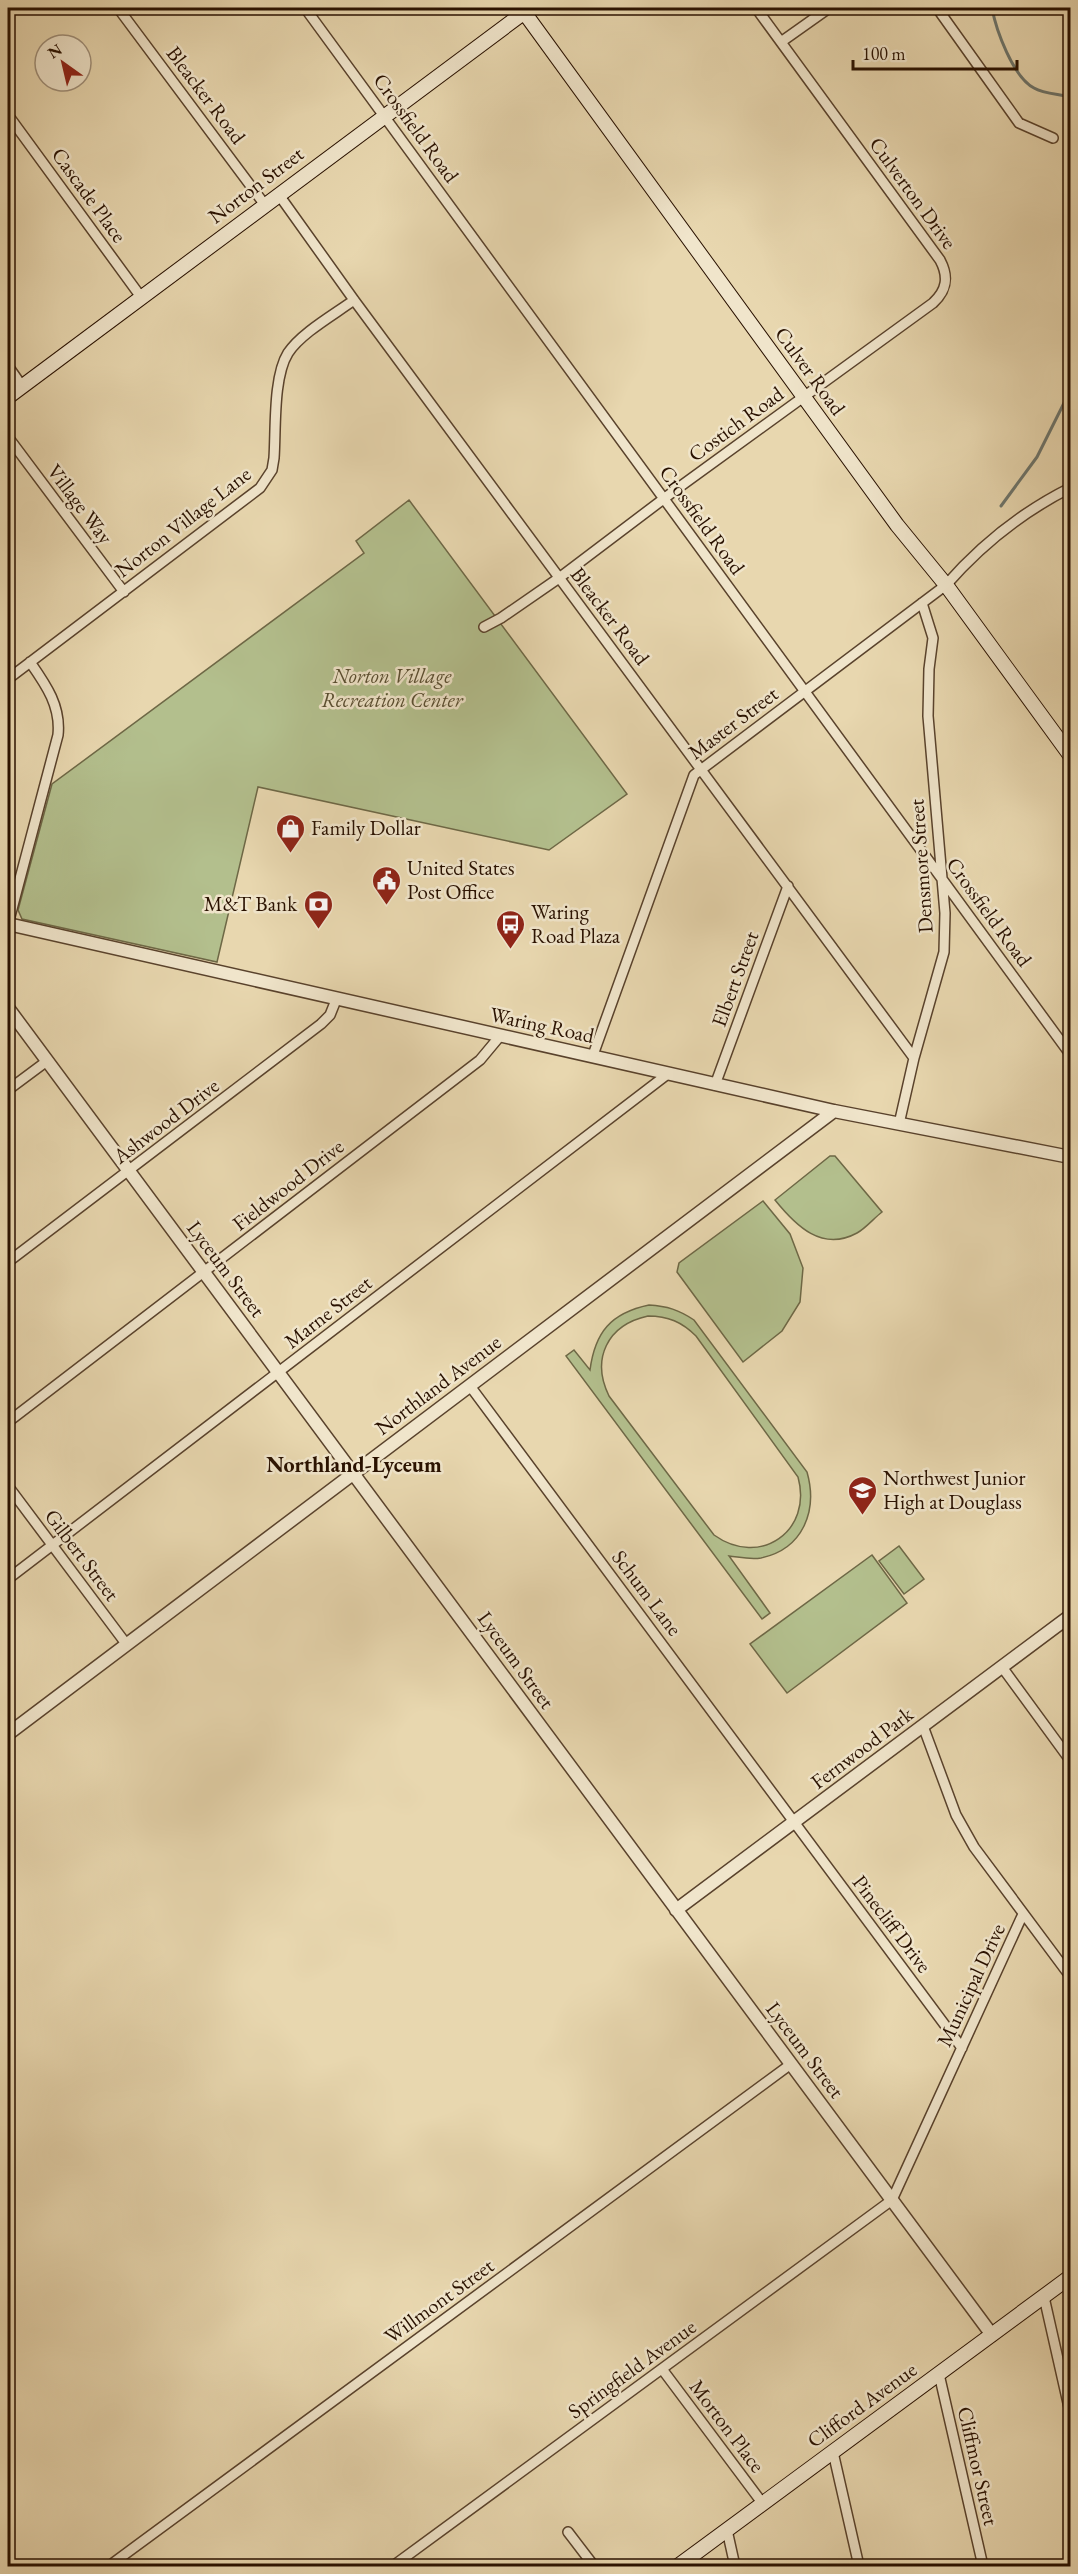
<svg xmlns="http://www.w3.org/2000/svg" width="1078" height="2574" font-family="'EB Garamond',serif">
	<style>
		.green { fill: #b3bf8d; stroke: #6e6846; stroke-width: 1.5; fill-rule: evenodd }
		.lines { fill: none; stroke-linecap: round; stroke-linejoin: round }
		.stream { stroke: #6d756c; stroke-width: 3 }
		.minor-casing { stroke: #59422c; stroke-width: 12 }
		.tertiary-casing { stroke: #59422c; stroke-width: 15 }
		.secondary-casing { stroke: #291100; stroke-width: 16 }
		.minor { stroke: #f0e5cb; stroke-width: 9 }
		.tertiary { stroke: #f0e5cb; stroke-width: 12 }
		.secondary { stroke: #f0e5cb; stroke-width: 14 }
		.labels { text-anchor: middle; stroke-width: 5; stroke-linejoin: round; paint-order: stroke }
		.street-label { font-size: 21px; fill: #291100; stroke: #f0e5cb }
		.park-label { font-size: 21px; font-style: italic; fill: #594e31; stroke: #f0e5cb }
		.poi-label { font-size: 21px; fill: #291100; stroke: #f0e5cb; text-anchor: start }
		.neighbourhood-label { font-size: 22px; font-weight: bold; fill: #291100; stroke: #f0e5cb }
	</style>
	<rect width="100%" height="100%" fill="#e8d7af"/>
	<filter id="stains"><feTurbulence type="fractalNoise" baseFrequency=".00333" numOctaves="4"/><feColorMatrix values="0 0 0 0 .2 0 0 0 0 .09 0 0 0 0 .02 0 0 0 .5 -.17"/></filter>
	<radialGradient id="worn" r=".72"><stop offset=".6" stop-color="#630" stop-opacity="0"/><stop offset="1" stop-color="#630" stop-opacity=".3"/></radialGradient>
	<path class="green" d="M409 500 627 794 549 850 258 787 217 962 22 919 18 910 52 784 364 553 356 541Z
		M830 1156H835L882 1212C874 1218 866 1228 857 1233 822 1252 796 1226 775 1200Z
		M763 1201 790 1234 803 1268 800 1302 782 1331 743 1362 677 1272 679 1263Z
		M649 1305C667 1306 679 1310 694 1320L807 1472C818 1511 803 1549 761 1558 750 1560 739 1557 729 1556L770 1613 762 1619 566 1356 574 1350 590 1370C595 1332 611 1313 649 1305ZM648 1316C668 1316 682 1322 696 1336L798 1477C813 1531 760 1568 714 1535L609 1396C591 1359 607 1325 648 1316Z
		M899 1546 924 1579 904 1594 879 1561Z
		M872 1555 907 1603 787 1693 750 1644Z"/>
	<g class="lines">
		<path class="stream" d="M992 8C996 30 1013 77 1034 88 1044 94 1059 94 1070 97
			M1001 506 1037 457 1070 391"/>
		<defs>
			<path id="minor" d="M118 8 265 205
				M305 8 1070 1054
				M937 8 1019 123 1053 138
				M781 42 829 8
				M8 115 141 297
				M279 195 354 300 914 1058
				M8 366 22 386
				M8 437 124 592
				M484 627 501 618 559 578 674 491 933 303C947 290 949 277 940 260L756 8
				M8 679 260 488 272 470 274 458C276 429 273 377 288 353 301 333 335 314 354 300
				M8 924 58 735C61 706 46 685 30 662
				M593 1055 694 775 946 585C982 544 1022 512 1070 488
				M715 1085 788 886
				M8 1090 47 1061
				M899 1124 914 1058 944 952 945 913 928 716 929 669 933 638 922 603
				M8 1262 321 1024 330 1015 336 1000
				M470 1386 962 2048
				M8 1422 480 1060 500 1036
				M8 1486 127 1645
				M8 1579 669 1073
				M1002 1667 1070 1760
				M923 1726 956 1815 974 1847 1070 1976
				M1044 2297 1070 2412
				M662 2369 763 2504
				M939 2374 983 2566
				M833 2452 859 2566
				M727 2530 735 2566
				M568 2532 594 2566
				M109 2566 791 2064
				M393 2566 892 2200 1023 1914"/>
			<path id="tertiary" d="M8 924 834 1111 1070 1157
				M8 1008 992 2335
				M8 1734 834 1111
				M676 1910 1070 1616"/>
			<path id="secondary" d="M521 8 897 525 946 585 1070 755
				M8 397 530 8
				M678 2566 1070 2277"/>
		</defs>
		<use href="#minor" class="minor-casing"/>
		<use href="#tertiary" class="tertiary-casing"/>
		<use href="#secondary" class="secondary-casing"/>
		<use href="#minor" class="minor"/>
		<use href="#tertiary" class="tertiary"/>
		<use href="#secondary" class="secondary"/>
	</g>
	<defs>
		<symbol id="shop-pin" viewBox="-11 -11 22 30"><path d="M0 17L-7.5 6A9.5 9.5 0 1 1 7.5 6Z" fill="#8f2418" stroke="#f0e5cb"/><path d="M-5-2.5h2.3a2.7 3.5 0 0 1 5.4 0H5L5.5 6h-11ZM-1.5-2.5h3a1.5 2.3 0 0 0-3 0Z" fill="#fff"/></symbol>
		<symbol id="civic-pin" viewBox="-11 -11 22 30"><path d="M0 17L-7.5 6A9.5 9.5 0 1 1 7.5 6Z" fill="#8f2418" stroke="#f0e5cb"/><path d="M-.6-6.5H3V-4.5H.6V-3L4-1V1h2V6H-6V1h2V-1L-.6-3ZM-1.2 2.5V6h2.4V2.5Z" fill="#fff"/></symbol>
		<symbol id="bank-pin" viewBox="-11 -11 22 30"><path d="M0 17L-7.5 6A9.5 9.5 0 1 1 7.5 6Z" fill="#8f2418" stroke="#f0e5cb"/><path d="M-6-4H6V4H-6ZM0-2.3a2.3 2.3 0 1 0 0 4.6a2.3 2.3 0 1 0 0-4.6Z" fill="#fff"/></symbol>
		<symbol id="bus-pin" viewBox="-11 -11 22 30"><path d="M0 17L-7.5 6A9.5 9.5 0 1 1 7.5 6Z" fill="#8f2418" stroke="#f0e5cb"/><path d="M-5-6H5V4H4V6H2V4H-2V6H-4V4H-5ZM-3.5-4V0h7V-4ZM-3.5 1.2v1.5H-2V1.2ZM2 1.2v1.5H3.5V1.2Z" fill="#fff"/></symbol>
		<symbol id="school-pin" viewBox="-11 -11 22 30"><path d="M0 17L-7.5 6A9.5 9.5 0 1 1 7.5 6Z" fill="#8f2418" stroke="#f0e5cb"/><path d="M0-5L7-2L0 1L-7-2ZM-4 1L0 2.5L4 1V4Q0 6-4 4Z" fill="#fff"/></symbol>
	</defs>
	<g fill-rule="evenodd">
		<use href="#shop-pin" x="274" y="812" width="33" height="45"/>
		<use href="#civic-pin" x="370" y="864" width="33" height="45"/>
		<use href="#bank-pin" x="302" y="888" width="33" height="45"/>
		<use href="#bus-pin" x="494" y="908" width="33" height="45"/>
		<use href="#school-pin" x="846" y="1474" width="33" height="45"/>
	</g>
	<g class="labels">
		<g class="street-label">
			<text transform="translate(206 95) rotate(53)" y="7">Bleacker Road</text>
			<text transform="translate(416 128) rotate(54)" y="7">Crossfield Road</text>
			<text transform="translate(256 185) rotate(-37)" y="7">Norton Street</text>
			<text transform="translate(913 193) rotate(54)" y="7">Culverton Drive</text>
			<text transform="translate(89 195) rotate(54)" y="7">Cascade Place</text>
			<text transform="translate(810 371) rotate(54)" y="7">Culver Road</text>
			<text transform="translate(736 424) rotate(-36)" y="7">Costich Road</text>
			<text transform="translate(80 504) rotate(53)" y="7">Village Way</text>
			<text transform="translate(702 520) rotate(54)" y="7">Crossfield Road</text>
			<text transform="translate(183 522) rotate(-38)" y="7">Norton Village Lane</text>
			<text transform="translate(610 616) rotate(53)" y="7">Bleacker Road</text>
			<text transform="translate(733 723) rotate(-37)" y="7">Master Street</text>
			<text transform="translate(921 866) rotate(-94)" y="7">Densmore Street</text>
			<text transform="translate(989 912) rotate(54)" y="7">Crossfield Road</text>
			<text transform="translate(735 979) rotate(-70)" y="7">Elbert Street</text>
			<text transform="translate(542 1025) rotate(12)" y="7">Waring Road</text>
			<text transform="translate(166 1121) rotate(-37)" y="7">Ashwood Drive</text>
			<text transform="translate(288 1185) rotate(-38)" y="7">Fieldwood Drive</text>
			<text transform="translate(226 1269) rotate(53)" y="7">Lyceum Street</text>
			<text transform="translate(328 1312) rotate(-38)" y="7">Marne Street</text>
			<text transform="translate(438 1385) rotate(-37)" y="7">Northland Avenue</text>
			<text transform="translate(82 1555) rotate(53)" y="7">Gilbert Street</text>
			<text transform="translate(647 1593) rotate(53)" y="7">Schum Lane</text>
			<text transform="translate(516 1660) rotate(54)" y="7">Lyceum Street</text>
			<text transform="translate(862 1748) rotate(-37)" y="7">Fernwood Park</text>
			<text transform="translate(892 1924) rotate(53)" y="7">Pinecliff Drive</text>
			<text transform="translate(971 1985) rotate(-65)" y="7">Municipal Drive</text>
			<text transform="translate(805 2050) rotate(53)" y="7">Lyceum Street</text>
			<text transform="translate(439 2301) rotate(-36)" y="7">Willmont Street</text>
			<text transform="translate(632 2369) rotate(-36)" y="7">Springfield Avenue</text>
			<text transform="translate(862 2405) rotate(-36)" y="7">Clifford Avenue</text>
			<text transform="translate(727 2426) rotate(53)" y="7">Morton Place</text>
			<text transform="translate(978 2466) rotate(77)" y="7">Cliffmor Street</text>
		</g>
		<g class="park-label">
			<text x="392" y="683">Norton Village<tspan x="392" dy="24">Recreation Center</tspan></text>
		</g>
		<g class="poi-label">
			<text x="311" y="835">Family Dollar</text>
			<text x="407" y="875">United States<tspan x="407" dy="24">Post Office</tspan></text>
			<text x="297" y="911" text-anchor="end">M&amp;T Bank</text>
			<text x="531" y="919">Waring<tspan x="531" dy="24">Road Plaza</tspan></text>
			<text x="883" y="1485">Northwest Junior<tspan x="883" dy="24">High at Douglass</tspan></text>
		</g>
		<g class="neighbourhood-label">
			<text x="354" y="1472">Northland-Lyceum</text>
		</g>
	</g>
	<rect width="1078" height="2574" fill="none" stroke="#e8d7af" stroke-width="30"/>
	<rect x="9" y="9" width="1060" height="2556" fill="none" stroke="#291100" stroke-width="3"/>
	<rect x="15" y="15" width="1048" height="2544" fill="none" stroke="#291100" stroke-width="1.5"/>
	<g transform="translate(63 63) rotate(326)"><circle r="28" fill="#f0e5cb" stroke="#a0907a" stroke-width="1.5"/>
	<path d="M0-4.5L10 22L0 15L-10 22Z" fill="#8f2418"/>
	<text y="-9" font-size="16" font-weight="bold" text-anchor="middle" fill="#291100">N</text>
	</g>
	<path d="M853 60v9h164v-9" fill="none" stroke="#291100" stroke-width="3"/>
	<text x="862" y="60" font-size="18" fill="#291100" stroke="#f0e5cb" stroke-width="4.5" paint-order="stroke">100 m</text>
	<rect width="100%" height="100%" filter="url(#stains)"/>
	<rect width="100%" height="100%" fill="url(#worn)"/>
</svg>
